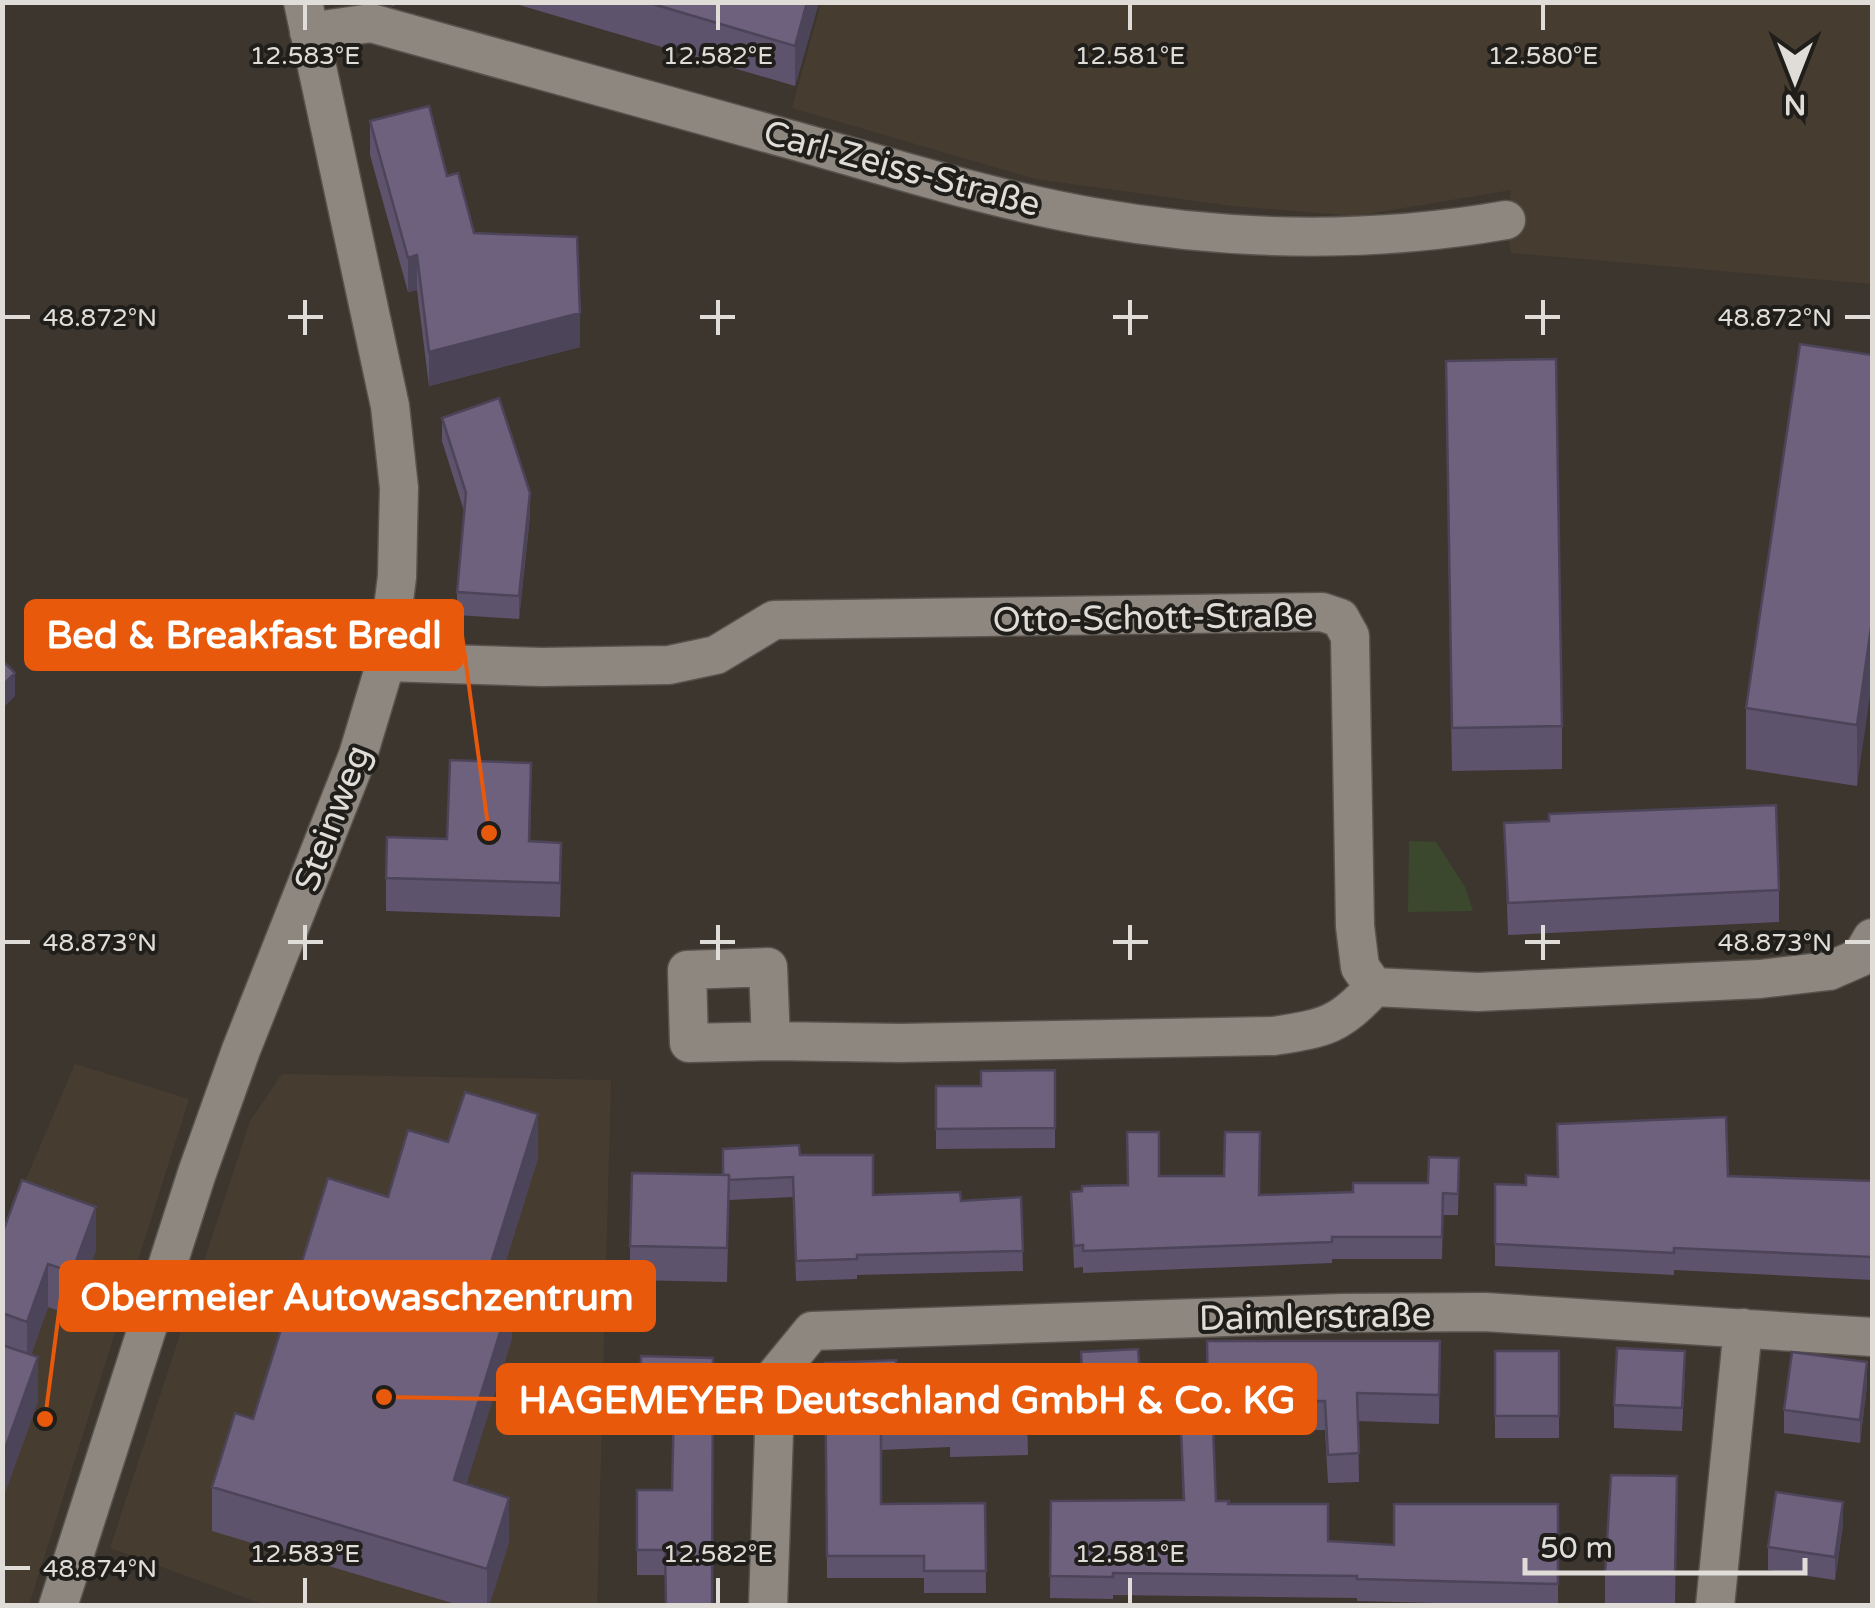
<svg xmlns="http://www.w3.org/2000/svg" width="1875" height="1608" font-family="'Varela Round',sans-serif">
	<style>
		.built { fill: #473c30 }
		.green { fill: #3b482d }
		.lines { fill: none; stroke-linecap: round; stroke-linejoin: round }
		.minor-casing { stroke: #58524d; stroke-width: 41 }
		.minor { stroke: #8e877f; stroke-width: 38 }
		.wall { fill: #5e536c }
		.shaded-wall { fill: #4c4458 }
		.building { fill: #6d617e; stroke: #4c4458; stroke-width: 2.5 }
		.ticks { fill: none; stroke: #e0dcd8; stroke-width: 4 }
		.labels { text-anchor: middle; stroke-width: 8; stroke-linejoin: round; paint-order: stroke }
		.street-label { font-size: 35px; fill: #e0dcd8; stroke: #201e1a }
		.ticks-label { font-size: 25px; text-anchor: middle; fill: #e0dcd8; stroke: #201e1a; stroke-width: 8; stroke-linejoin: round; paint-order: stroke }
		.leader { fill: none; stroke: #e8590c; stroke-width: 4 }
		.callout-dot { fill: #e8590c; stroke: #201e1a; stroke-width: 4 }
		.callout { fill: #e8590c; stroke: #e8590c; stroke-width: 4 }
		.callout-label { font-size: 38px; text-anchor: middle; font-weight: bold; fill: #fff }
	</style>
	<rect width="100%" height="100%" fill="#3c362f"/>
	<path class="built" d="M821 3H1872V284L1511 253 1506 220 1511 190 1356 216 1232 206 1035 179 792 108Z
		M75 1064 189 1099 29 1605 3 1606V1233Z
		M282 1074 611 1080 597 1605H265L110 1548 250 1121Z"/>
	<path class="green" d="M1409 841 1436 842 1465 887 1473 911 1408 912Z"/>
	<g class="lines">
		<defs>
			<path id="minor" d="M309 32 371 23C509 62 647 100 785 138 887 166 989 199 1093 217 1229 241 1369 244 1506 220
				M386 662 542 667 669 665 716 655 774 620 1322 612 1340 618 1350 636 1355 926 1360 967 1374 987 1478 992 1760 979 1829 971 1861 957 1872 938
				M771 1041 768 967 687 970 689 1043 771 1041 900 1043 1274 1036C1324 1028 1340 1026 1374 987
				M58 1606 197 1173 241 1050 358 755 386 662 397 577 398 530 399 488 390 406 303 2
				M768 1606 776 1375 812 1331 1343 1313 1485 1312 1872 1337
				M1715 1606 1743 1328"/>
		</defs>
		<use href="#minor" class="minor-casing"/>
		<use href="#minor" class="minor"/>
	</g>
	<path class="wall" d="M375 2H395L394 6Z
		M509 2H819L795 86Z
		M370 121 447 176 474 233 580 347 429 386 417 290 408 292 370 155Z
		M1872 355 1857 786 1746 769V708Z
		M1446 405 1562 726V769L1452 771Z
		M442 418 530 516 519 619 457 615V592L464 511 442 441Z
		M531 796 530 841 561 876 560 917 386 911V878L447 839Z
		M1504 823 1779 890V922L1508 935Z
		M1055 1070V1148L936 1149V1086H981Z
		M448 1142 538 1158 497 1289 512 1338 466 1484 509 1542 489 1606H462L212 1531V1487L388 1197Z
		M800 1155 873 1195 961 1201 1021 1197 1023 1271 857 1275V1279L796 1281 793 1197 729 1200 727 1282 630 1280V1246L723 1175Z
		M1459 1158 1458 1215H1443L1442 1259H1332V1263L1083 1273V1267L1074 1268 1071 1192 1127 1185 1159 1176 1259 1195 1353 1192 1428 1183Z
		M1728 1176 1872 1181V1280L1674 1270V1275L1495 1266V1184L1526 1185 1558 1177Z
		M2 1234 96 1250 72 1315 48 1307 31 1355 38 1401 2 1501Z
		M1207 1341H1440L1439 1424 1358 1421 1359 1482 1328 1483 1325 1430 1213 1431 1216 1501 1328 1541 1394 1545 1558 1504V1606L1357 1601V1598L1113 1595V1599L1050 1598 1051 1501 1183 1500 1181 1431 1208 1430Z
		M1495 1351H1559V1438H1495Z
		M1081 1352 1142 1403V1426L1084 1429Z
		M641 1356 713 1358 665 1575H637V1490H672L673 1430 640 1429Z
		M825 1363 897 1378 1026 1375 1028 1455 950 1457V1447L881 1450V1504L985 1503 986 1593H924V1578H827Z
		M1685 1374 1682 1431 1614 1428V1405Z
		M1867 1385 1860 1443 1784 1433V1410Z
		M1677 1476 1675 1606H1605V1574Z
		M1843 1525 1835 1580 1768 1570V1547Z"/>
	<path class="shaded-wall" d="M807 2H819L795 86V46Z
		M417 255V290L408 292V258Z
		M580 313V347L429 386V352Z
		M530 493V516L519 619V596Z
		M1872 621V682L1857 786V725Z
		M15 673V696L2 709V686Z
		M538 1114V1158L484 1329V1285Z
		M96 1207V1250L72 1315V1272Z
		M48 1264V1307L27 1366V1322Z
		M512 1294V1338L454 1524V1480Z
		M38 1357V1401L2 1501V1457Z
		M1867 1362V1385L1860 1443V1420Z
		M509 1498V1542L489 1606H487V1569Z
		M1843 1502V1525L1835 1580V1557Z"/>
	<path class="building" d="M646 2H807L795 46Z
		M429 106 447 176 458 173 474 233 577 237 580 313 429 352 417 255 408 258 370 121Z
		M1800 344 1872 355V621L1857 725 1746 708Z
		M1556 359 1562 726 1452 728 1446 361Z
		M499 398 530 493 519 596 457 592 466 493 442 418Z
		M2 660 15 673 2 686Z
		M450 760 531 763 529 841 561 843 560 883 386 878 387 837 447 839Z
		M1776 805 1779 890 1508 903 1504 823 1549 821V814Z
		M1055 1070V1128L936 1129V1086H981V1071Z
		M465 1092 538 1114 484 1285 512 1294 454 1480 509 1498 487 1569 212 1487 235 1413 253 1419 328 1178 388 1197 408 1130 448 1142Z
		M1726 1117 1728 1176 1872 1181V1257L1674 1248V1253L1495 1244V1184L1526 1185V1175L1558 1177 1557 1124Z
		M1127 1132H1159V1176H1224L1225 1132H1260L1259 1195 1353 1192V1183H1428L1429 1157 1459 1158 1458 1194 1443 1193 1442 1237H1332V1242L1083 1251V1245L1074 1246 1071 1192 1082 1191V1186L1128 1185Z
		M799 1145 800 1155H873V1195L960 1192 961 1201 1021 1197 1023 1251 857 1255V1259L796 1261 793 1177 729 1180V1175H723V1149Z
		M632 1173 729 1175 727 1248 630 1246Z
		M22 1180 96 1207 72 1272 48 1264 27 1322 2 1313V1234Z
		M1207 1341H1440L1439 1395 1357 1393 1359 1453 1328 1455 1325 1401 1208 1402Z
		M2 1345 38 1357 2 1457Z
		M1617 1348 1685 1351 1682 1408 1614 1405Z
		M1138 1349 1142 1403 1084 1406 1081 1352Z
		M1495 1351H1559V1416H1495Z
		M1792 1352 1867 1362 1860 1420 1784 1410Z
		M641 1356 713 1358 712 1606H666L665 1550H637V1490H672L674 1404 640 1403Z
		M896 1360 897 1378 1026 1375 1028 1432 950 1434V1424L881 1427V1504L985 1503 986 1571H924V1556H827L825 1363Z
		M1213 1429 1216 1501H1229L1228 1504H1328V1541L1394 1545V1504H1558V1584L1357 1579V1576L1113 1573V1577L1050 1576 1051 1501 1184 1500 1181 1431Z
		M1611 1475 1677 1476 1675 1575 1605 1574Z
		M1776 1492 1843 1502 1835 1557 1768 1547Z"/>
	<path class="ticks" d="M305 5V30M718 5V30M1130 5V30M1543 5V30M305 300V335M718 300V335M1130 300V335M1543 300V335M5 317H30M288 317H323M700 317H735M1113 317H1148M1525 317H1560M1845 317H1870M305 925V960M718 925V960M1130 925V960M1543 925V960M5 942H30M288 942H323M700 942H735M1113 942H1148M1525 942H1560M1845 942H1870M5 1568H30M305 1578V1603M718 1578V1603M1130 1578V1603"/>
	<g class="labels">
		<g class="street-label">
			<text transform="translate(902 168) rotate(15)" y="12">Carl-Zeiss-Straße</text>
			<text transform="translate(1153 617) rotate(-1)" y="12">Otto-Schott-Straße</text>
			<text transform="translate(332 818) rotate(-69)" y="12">Steinweg</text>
			<text transform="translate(1315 1316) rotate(-1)" y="12">Daimlerstraße</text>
		</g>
	</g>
	<g class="ticks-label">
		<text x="305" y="64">12.583°E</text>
		<text x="718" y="64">12.582°E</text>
		<text x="1130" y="64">12.581°E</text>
		<text x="1543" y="64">12.580°E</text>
		<text x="1775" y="326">48.872°N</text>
		<text x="100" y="326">48.872°N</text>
		<text x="1775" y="951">48.873°N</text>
		<text x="100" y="951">48.873°N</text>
		<text x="305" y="1562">12.583°E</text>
		<text x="718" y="1562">12.582°E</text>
		<text x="1130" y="1562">12.581°E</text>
		<text x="100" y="1577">48.874°N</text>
	</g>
	<path class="leader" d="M489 833L462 635M45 1419L61 1296M384 1397L498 1399"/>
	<g class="callout-dot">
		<circle cx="489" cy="833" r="10"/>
		<circle cx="45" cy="1419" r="10"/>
		<circle cx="384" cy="1397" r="10"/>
	</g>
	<g class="callout">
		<rect x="26" y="601" width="436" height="68" rx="10"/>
		<rect x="61" y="1262" width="593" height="68" rx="10"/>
		<rect x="498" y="1365" width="817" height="68" rx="10"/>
	</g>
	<g class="callout-label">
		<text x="244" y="648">Bed &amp; Breakfast Bredl</text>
		<text x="357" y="1310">Obermeier Autowaschzentrum</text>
		<text x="907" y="1413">HAGEMEYER Deutschland GmbH &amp; Co. KG</text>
	</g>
	<rect width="1875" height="1608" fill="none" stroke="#e0dcd8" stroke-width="10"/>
	<g transform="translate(1795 80) rotate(180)" stroke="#201e1a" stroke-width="8" paint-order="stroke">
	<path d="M0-8L18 38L0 25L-18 38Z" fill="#e0dcd8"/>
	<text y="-15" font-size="28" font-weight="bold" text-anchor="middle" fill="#e0dcd8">N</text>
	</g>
	<path d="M1525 1558v15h280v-15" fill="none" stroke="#e0dcd8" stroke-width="5"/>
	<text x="1540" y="1558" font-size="30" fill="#e0dcd8" stroke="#201e1a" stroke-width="8" paint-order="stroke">50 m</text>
</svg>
